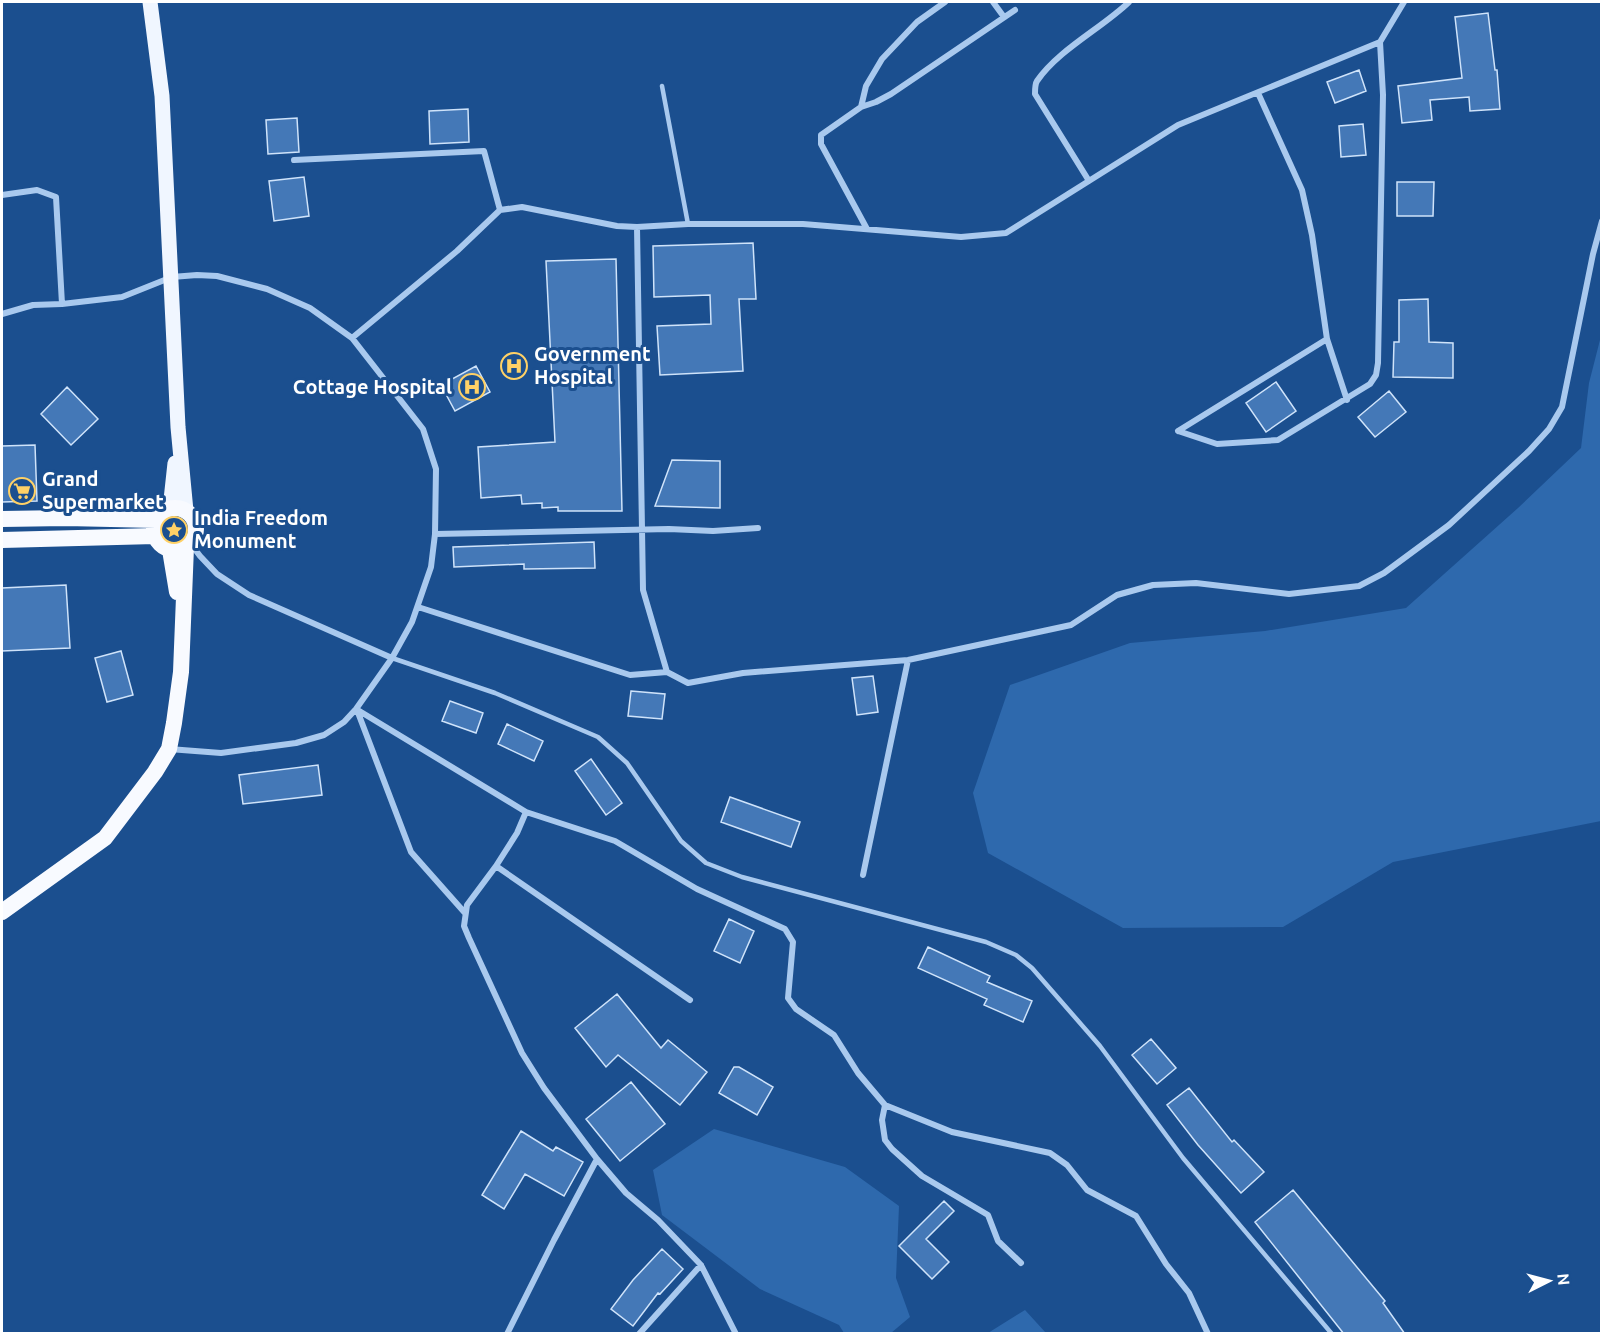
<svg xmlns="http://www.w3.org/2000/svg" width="1603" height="1335" font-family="Ubuntu,sans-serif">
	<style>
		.green { fill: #2e69ad }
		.building { fill: #4478b7; stroke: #cfe3fa; stroke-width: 1.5 }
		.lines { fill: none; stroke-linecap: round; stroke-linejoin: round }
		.service { stroke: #a9c9ee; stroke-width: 4.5 }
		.minor { stroke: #a9c9ee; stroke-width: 6 }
		.primary { stroke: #f0f6ff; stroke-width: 15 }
		.trunk { stroke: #f8faff; stroke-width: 16 }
		.labels { text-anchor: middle; stroke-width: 6; stroke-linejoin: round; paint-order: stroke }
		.poi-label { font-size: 20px; font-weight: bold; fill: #fff; stroke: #1b4f8f; text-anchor: start }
	</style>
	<rect width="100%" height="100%" fill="#1b4f8f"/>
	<path class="green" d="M1601 336V821L1393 862 1283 927 1123 928 988 853 973 793 1010 685 1130 643 1265 631 1406 608 1518 508 1581 448 1589 383Z
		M714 1129 845 1167 899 1206 896 1278 910 1317 891 1333H844L839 1325 760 1289 662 1215 653 1170Z
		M1025 1310 1046 1333H988Z"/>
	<path class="building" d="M1488 13 1495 70H1497L1500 109 1470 111 1469 97 1430 100 1432 120 1402 123 1398 86 1462 78 1455 17Z
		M1359 70 1366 91 1335 103 1327 82Z
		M468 109 469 142 430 144 429 111Z
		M297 118 299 152 268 154 266 120Z
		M1363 124 1366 155 1341 157 1339 126Z
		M304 177 309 216 274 221 269 181Z
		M1397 182H1434L1433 216H1397Z
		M753 243 756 299H739L743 371 660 375 657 326 711 324 710 295 654 297 653 246Z
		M616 259 622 511H558V507L542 508V503L522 504 521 495 481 498 478 447 555 442 546 261Z
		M1428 299 1429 342 1453 343V378L1393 377 1394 342H1399V300Z
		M476 366 490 392 455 411 441 385Z
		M1276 382 1296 411 1266 432 1246 403Z
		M67 387 98 419 71 445 41 414Z
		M1389 391 1406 412 1375 437 1358 417Z
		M35 445 37 501 2 502V446Z
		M672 460 720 461V508L655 506Z
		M594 542 595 568 524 569V564L454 567 453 547Z
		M66 585 70 648 2 651V588Z
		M121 651 133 695 107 702 95 658Z
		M873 676 878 712 857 715 852 678Z
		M631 691 665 694 662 719 628 716Z
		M450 701 483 713 476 733 442 721Z
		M507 724 543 741 534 761 498 744Z
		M591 759 622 803 606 815 575 771Z
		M318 765 322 795 243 804 239 775Z
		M730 797 800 822 791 847 721 822Z
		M729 919 754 931 740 963 714 951Z
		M928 947 990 976 987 982 1032 1001 1023 1022 984 1005 987 999 918 968Z
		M617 994 661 1048 668 1040 707 1072 680 1105 618 1055 606 1067 575 1028Z
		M1151 1039 1176 1068 1157 1084 1132 1055Z
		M734 1067H739L773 1087 757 1115 719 1093Z
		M631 1082 665 1124 620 1161 586 1119Z
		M1189 1088 1232 1142 1234 1140 1264 1172 1241 1193 1198 1145 1167 1105Z
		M521 1131 553 1151 556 1147 583 1162 564 1196 525 1174 504 1209 482 1195Z
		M1293 1190 1385 1301 1383 1303 1405 1334H1344L1255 1222Z
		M944 1201 954 1211 926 1239 949 1262 932 1279 899 1246Z
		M662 1249 683 1269 660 1294 658 1293 633 1326 611 1309 633 1280Z"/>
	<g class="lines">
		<path class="service" d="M662 86 688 224
			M392 658 495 693 598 737 627 763 681 841 706 863 742 877 986 942 1016 955 1032 968 1100 1046 1183 1158 1332 1334"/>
		<path class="minor" d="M993 2 1004 17
			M1258 93 1302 190 1312 235 1327 339 1347 400
			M861 107 876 102 891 94 1015 10
			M294 160 484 151 500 210
			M1089 181 1035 94C1035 90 1035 84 1037 81 1058 50 1102 28 1129 2
			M2 195 37 190 56 197 62 304
			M637 227 643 590 667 672 688 683 743 673 908 660 1071 625 1117 595 1153 585 1196 583 1289 594 1359 586 1384 573 1449 525 1529 451 1549 429 1562 407 1593 254 1602 221
			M867 229 821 144V135L861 107 866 86 882 59 917 22 945 2
			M2 314 33 305 62 304 122 297 172 277 197 275 217 276 267 289 310 308 352 338 423 429 436 469 435 534 431 567 412 622 392 658 356 709 344 722 324 735 296 743 221 753 169 749
			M352 338 457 251 500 210 522 207 617 226 637 227 688 224H803L961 237 1006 233 1178 125 1380 42 1404 2
			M1178 431 1217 444 1278 440 1370 384 1376 375 1378 363 1383 95 1380 42
			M1178 431 1327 339
			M435 534 669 529 713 531 758 528
			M191 544 200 556 217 574 249 595 392 658
			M418 607 630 675 667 672
			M356 709 526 812 615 841 697 889 785 929 793 942 788 998 796 1009 834 1035 858 1073 885 1105 952 1132 1050 1153 1067 1165 1087 1190 1136 1216 1166 1264 1189 1293 1208 1334
			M357 710 411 852 465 913
			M526 812 517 833 496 866 467 905 464 926 469 938 522 1053 544 1088 597 1159 626 1193 658 1220 701 1265 736 1334
			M496 866 690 1000
			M863 875 908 660
			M885 1105 882 1120 885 1140 892 1149 922 1176 988 1215 998 1241 1021 1263
			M507 1334 554 1240 597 1159
			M639 1334 701 1265"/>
		<path class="primary" d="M150 2 162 96 178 427 186 511
			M170 509 175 463"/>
		<path class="trunk" d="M154 529a21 21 0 1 1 42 0a21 21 0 1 1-42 0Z
			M2 519 66 518 156 520
			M2 540 155 536
			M170 550 177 592
			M2 912 105 838 155 772 169 749 174 723 181 672 186 547"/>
	</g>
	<defs>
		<symbol id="hospital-ring" viewBox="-11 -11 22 22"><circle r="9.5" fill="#1b4f8f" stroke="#ffd166" stroke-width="1.5"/><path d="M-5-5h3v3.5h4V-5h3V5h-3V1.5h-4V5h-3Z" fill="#ffd166"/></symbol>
		<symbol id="supermarket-ring" viewBox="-11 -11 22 22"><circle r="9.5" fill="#1b4f8f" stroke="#ffd166" stroke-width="1.5"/><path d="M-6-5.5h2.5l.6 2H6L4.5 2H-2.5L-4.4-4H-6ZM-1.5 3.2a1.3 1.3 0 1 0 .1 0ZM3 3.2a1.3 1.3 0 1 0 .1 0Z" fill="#ffd166"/></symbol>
		<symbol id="sight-ring" viewBox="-11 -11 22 22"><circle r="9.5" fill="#1b4f8f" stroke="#ffd166" stroke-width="1.5"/><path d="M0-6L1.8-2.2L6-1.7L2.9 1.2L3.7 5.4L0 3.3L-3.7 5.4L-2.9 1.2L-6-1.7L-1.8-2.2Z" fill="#ffd166"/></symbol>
	</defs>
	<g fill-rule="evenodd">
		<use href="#hospital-ring" x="499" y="351" width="30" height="30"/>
		<use href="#hospital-ring" x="457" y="372" width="30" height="30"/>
		<use href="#supermarket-ring" x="7" y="476" width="30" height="30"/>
		<use href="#sight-ring" x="159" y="515" width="30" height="30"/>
	</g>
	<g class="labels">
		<g class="poi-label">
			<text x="534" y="361">Government<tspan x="534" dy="23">Hospital</tspan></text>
			<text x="452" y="394" text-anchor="end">Cottage Hospital</text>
			<text x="42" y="486">Grand<tspan x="42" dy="23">Supermarket</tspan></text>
			<text x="194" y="525">India Freedom<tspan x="194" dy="23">Monument</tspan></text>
		</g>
	</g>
	<rect width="1603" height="1335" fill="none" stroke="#ffffff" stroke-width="6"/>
	<g transform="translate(1549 1281) rotate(84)" stroke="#1b4f8f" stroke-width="4.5" paint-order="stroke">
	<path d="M0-4.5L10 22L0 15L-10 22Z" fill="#ffffff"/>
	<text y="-9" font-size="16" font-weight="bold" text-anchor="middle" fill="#ffffff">N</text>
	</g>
</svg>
